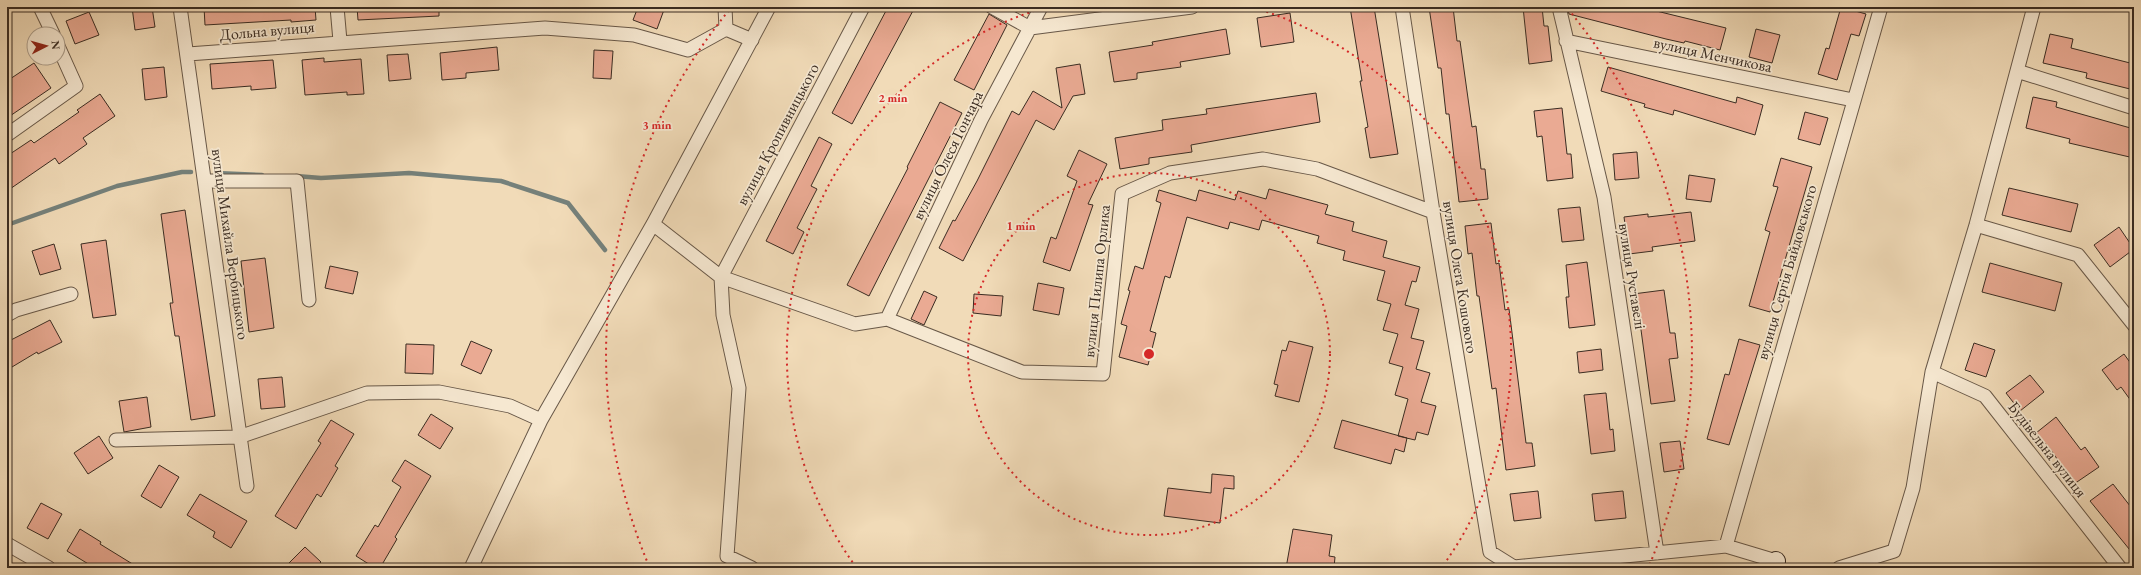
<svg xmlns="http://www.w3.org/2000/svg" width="2141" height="575" font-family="'EB Garamond',serif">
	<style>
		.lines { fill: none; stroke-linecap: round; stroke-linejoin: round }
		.stream { stroke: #75817b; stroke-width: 4.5 }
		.building { fill: #eaaa93; stroke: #3a2c22 }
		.street-casing { stroke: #685848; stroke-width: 15 }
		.secondary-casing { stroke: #3a2c22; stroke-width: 20 }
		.street { stroke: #f6e8d1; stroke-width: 13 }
		.secondary { stroke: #f6e8d1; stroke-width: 18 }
		.ring { fill: none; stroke: #d62828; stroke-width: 2; stroke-dasharray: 2 4 }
		.labels { text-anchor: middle; stroke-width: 3.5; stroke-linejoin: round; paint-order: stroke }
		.street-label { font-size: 16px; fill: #3a2c22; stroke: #f6e8d1 }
		.centre { fill: #d62828; stroke: #f6e8d1; stroke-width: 2 }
		.ring-label { font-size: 12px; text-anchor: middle; font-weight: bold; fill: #d62828; stroke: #f6e8d1; stroke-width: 3.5; stroke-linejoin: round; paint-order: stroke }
	</style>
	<rect width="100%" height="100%" fill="#f1dbb8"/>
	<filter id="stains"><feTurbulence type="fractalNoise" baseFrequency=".005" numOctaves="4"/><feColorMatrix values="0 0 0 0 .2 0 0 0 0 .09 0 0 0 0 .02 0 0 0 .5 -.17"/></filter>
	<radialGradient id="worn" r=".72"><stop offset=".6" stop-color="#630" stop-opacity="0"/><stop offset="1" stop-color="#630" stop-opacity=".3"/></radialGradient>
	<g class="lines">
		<path class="stream" d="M216 173 262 175
			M296 176 321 178 409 173 501 181 568 203 605 250
			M7 225 117 186 182 172H191"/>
	</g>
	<path class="building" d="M132 7H152L155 27 135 30Z
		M204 7H315L316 20 291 22V20L205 25Z
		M357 7H439V16L358 20Z
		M638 7H665L657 29 633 20Z
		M888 7H915L852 124 832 113Z
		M1350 7H1374L1398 154 1370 158 1365 128 1368 127 1360 81H1362Z
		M1429 7H1453L1457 41H1460L1472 127 1476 126 1481 169H1485L1488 199 1459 202 1449 114H1446L1441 68H1438Z
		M1523 7H1542L1544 26H1548L1552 61 1529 64Z
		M1567 7H1640L1726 28 1720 50 1685 41 1684 43 1666 39 1569 14Z
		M1841 7 1866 14 1859 36 1851 34 1837 80 1818 74 1826 48 1829 49Z
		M89 12 99 35 75 44 66 21Z
		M1290 13 1294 42 1261 47 1257 18Z
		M989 14 1007 25 974 90 954 80Z
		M1226 29 1230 54 1180 62 1181 67 1137 73V79L1114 82 1109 52 1153 45 1152 42Z
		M1756 29 1780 35 1772 63 1749 57Z
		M2050 34 2073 39 2071 48 2134 64V90L2086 78 2087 73 2043 63Z
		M497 47 499 70 466 73V78L442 80 440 53Z
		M594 50 613 51 611 79 593 78Z
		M408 54 411 79 389 81 387 55Z
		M324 58V62L361 59 364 94 347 95V92L305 95 302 60Z
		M273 60 276 88 251 90V86L212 89 210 64Z
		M34 63 51 88 7 118V81Z
		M1080 64 1085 94 1073 96 1054 130 1036 120 963 261 939 248 953 220 955 221 977 181 1012 111 1019 115 1033 91 1062 108 1056 68Z
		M164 67 167 97 145 100 142 69Z
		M1608 67 1736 103 1737 97 1763 105 1755 135 1674 110 1673 115 1644 107 1645 104 1601 91Z
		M1316 93 1320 122 1191 145 1192 152 1149 158V164L1120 169 1115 138 1163 130 1162 120 1207 114 1206 109Z
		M100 94 115 116 83 138 87 144 59 164 55 158 7 191V156L31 140 34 143 79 112 77 110Z
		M2033 97 2057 102 2056 107 2134 129V158L2069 143 2070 139 2026 128Z
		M940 102 962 113 869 296 847 285 908 168 907 167Z
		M1562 108 1567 154H1571L1573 178 1547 181 1542 136 1537 137 1534 111Z
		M1805 112 1828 118 1820 145 1798 139Z
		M819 137 832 144 811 186 817 189 797 228 804 232 793 254 766 241Z
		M1079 150 1107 164 1088 204 1093 205 1070 271 1043 262 1051 237 1056 239 1077 181 1067 176Z
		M1637 152 1639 178 1615 180 1613 154Z
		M1781 158 1812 167 1770 312 1749 306 1770 232 1765 230 1778 187 1773 186Z
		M1689 175 1715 179 1711 202 1686 199Z
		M2009 188 2078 204 2071 232 2002 215Z
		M1269 189 1328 205 1325 214 1354 222 1352 231 1387 241 1383 257 1420 267 1416 282 1412 281 1405 305 1419 309 1411 338 1424 341 1416 369 1430 373 1421 402 1436 406 1428 435 1417 432 1415 440 1398 436 1408 399 1395 395 1403 367 1389 363 1398 334 1383 330 1391 304 1377 300 1385 271 1343 260 1345 251 1317 243 1319 236 1262 220 1259 230 1230 222 1228 229 1187 217 1170 278 1165 276 1150 331 1156 333 1148 365 1119 357 1127 326 1121 324 1130 291 1128 290 1135 266 1143 269 1161 203 1156 201 1159 190 1196 201 1199 190 1235 200 1238 191 1266 199Z
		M1580 207 1584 240 1562 242 1558 209Z
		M185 210 215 416 191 420 179 336H175L170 303H173L161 214Z
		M1691 212 1695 241 1652 247 1653 251 1629 254 1624 217 1648 214V217Z
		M1491 223 1496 264 1499 263 1505 310 1509 309 1526 443H1532L1535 466 1506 470 1496 388 1492 389 1479 296H1477L1472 253 1468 254 1465 226Z
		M2119 227 2134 249 2110 267 2094 245Z
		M106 240 116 315 93 318 81 244Z
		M54 244 61 269 40 275 32 251Z
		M265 258 274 328 249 332 241 261Z
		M1587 262 1595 325 1569 328 1566 297H1569L1566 265Z
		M1990 263 2062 283 2055 311 1982 292Z
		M330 266 358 272 353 294 325 288Z
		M1038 283 1064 288 1059 315 1033 310Z
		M1664 290 1670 333H1675L1678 358 1669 359 1675 401 1651 404 1639 315H1636L1633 294Z
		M924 291 937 297 924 325 911 319Z
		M974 294 1003 296 1001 316 973 313Z
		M50 320 62 342 38 354 37 352 7 370V342Z
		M1739 339 1760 345 1729 445 1707 439 1725 374 1729 375Z
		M471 341 492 350 481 374 461 365Z
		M1289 341 1313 347 1299 402 1275 396 1278 385 1274 384 1282 350 1286 351Z
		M1974 343 1995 350 1986 377 1965 370Z
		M406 344 434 345 433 374 405 373Z
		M1601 349 1603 370 1579 373 1577 352Z
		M2124 354 2134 368V405L2121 387 2117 390 2102 370Z
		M2030 375 2044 392 2020 411 2006 393Z
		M282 377 285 407 261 409 258 379Z
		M1606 393 1610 430 1613 429 1615 451 1591 454 1584 395Z
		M147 397 151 427 124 432 119 401Z
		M431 414 453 428 440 449 418 435Z
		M2056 417 2081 450 2085 447 2099 467 2074 484 2051 450 2036 433Z
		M331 420 354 434 335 466 338 468 321 497 317 494 296 529 275 516 321 443 318 441Z
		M1342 420 1407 438 1404 452 1395 449 1391 464 1334 448Z
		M99 436 113 458 88 474 74 453Z
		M1680 441 1684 469 1664 472 1660 443Z
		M405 460 431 476 395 537 397 539 380 568H375L356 556 375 525 378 527 401 487 392 481Z
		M159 465 179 477 161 508 141 496Z
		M1212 474 1234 476V489L1224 488 1220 523 1164 516 1168 488 1211 493Z
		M2113 484 2134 511V555L2090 501Z
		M1538 491 1541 518 1514 521 1510 494Z
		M1623 491 1626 518 1595 521 1592 494Z
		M200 494 247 521 231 548 213 537 215 532 187 515Z
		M41 503 62 514 48 539 27 528Z
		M80 529 101 542 100 544 139 568H95L67 551Z
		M1293 529 1332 535 1329 556 1335 557 1334 568H1286Z
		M305 547 321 562 315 568H284Z"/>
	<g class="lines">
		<defs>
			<path id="street" d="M40 7 53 34
				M180 7 247 486
				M337 7 340 41
				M725 7 726 29 752 40
				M992 7 1030 28 1192 7
				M1402 7 1433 212 1490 552 1514 567 1726 546 1776 561
				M1559 7 1604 197 1657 553
				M1566 41 1853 100
				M188 54 545 28 634 35 688 50 726 29
				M2017 71 2134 108
				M7 135 76 86 58 46
				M205 181H297L309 300
				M653 224 721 277 855 324 887 319 1022 372 1103 374 1122 194 1170 173 1263 159 1317 169 1433 212
				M1976 225 2078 255 2134 325
				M7 315 16 310 71 294
				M887 319 981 120 1041 7
				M1932 372 1985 396 2120 568
				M116 440 239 437 367 393 439 392 510 406 541 420
				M7 544 49 568
				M1726 546 1881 7
				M471 568 541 420 653 224 769 7
				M752 568 727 556 739 388 723 315 721 277 863 7
				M1839 568 1894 551 1913 488 1932 372 1976 225 2034 7"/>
			<path id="secondary" d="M1774 568 1776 561"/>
		</defs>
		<use href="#street" class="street-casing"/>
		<use href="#secondary" class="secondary-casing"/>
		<use href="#street" class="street"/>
		<use href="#secondary" class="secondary"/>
	</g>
	<g class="ring">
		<circle cx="1149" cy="354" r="181"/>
		<path d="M856 567A362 362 0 0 1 1043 8M1255 8A362 362 0 0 1 1442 567"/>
		<path d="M649 566A543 543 0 0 1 730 9M1568 9A543 543 0 0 1 1649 566"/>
	</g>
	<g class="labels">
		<g class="street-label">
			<text transform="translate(267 30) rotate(-5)" y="6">Дольна вулиця</text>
			<text transform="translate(1713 54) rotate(12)" y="6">вулиця Менчикова</text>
			<text transform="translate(777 134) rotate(-62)" y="6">вулиця Кропивницького</text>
			<text transform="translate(947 155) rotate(-64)" y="6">вулиця Олеся Гончара</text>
			<text transform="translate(231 244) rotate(82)" y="6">вулиця Михайла Вербицького</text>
			<text transform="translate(1786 272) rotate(-74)" y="6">вулиця Сергія Байдовського</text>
			<text transform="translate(1633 276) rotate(81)" y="6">вулиця Руставелі</text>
			<text transform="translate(1461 277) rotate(81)" y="6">вулиця Олега Кошового</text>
			<text transform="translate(1096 281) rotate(-84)" y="6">вулиця Пилипа Орлика</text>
			<text transform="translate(2048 449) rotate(52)" y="6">Будівельна вулиця</text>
		</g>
	</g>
	<circle cx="1149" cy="354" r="6" class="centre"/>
	<g class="ring-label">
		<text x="893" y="102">2 min</text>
		<text x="657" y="129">3 min</text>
		<text x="1021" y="230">1 min</text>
	</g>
	<rect width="2141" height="575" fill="none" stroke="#f1dbb8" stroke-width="24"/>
	<rect x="8" y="8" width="2125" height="559" fill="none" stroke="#3a2c22" stroke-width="2"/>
	<rect x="12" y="12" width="2117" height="551" fill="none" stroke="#3a2c22"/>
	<g transform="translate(46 46) rotate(84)"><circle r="19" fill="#f6e8d1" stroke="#ab9d8b"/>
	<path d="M0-3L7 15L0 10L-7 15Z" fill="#8f2418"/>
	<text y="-6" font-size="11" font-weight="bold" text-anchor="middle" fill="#3a2c22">N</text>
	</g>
	<rect width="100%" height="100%" filter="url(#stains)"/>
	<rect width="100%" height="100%" fill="url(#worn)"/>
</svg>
